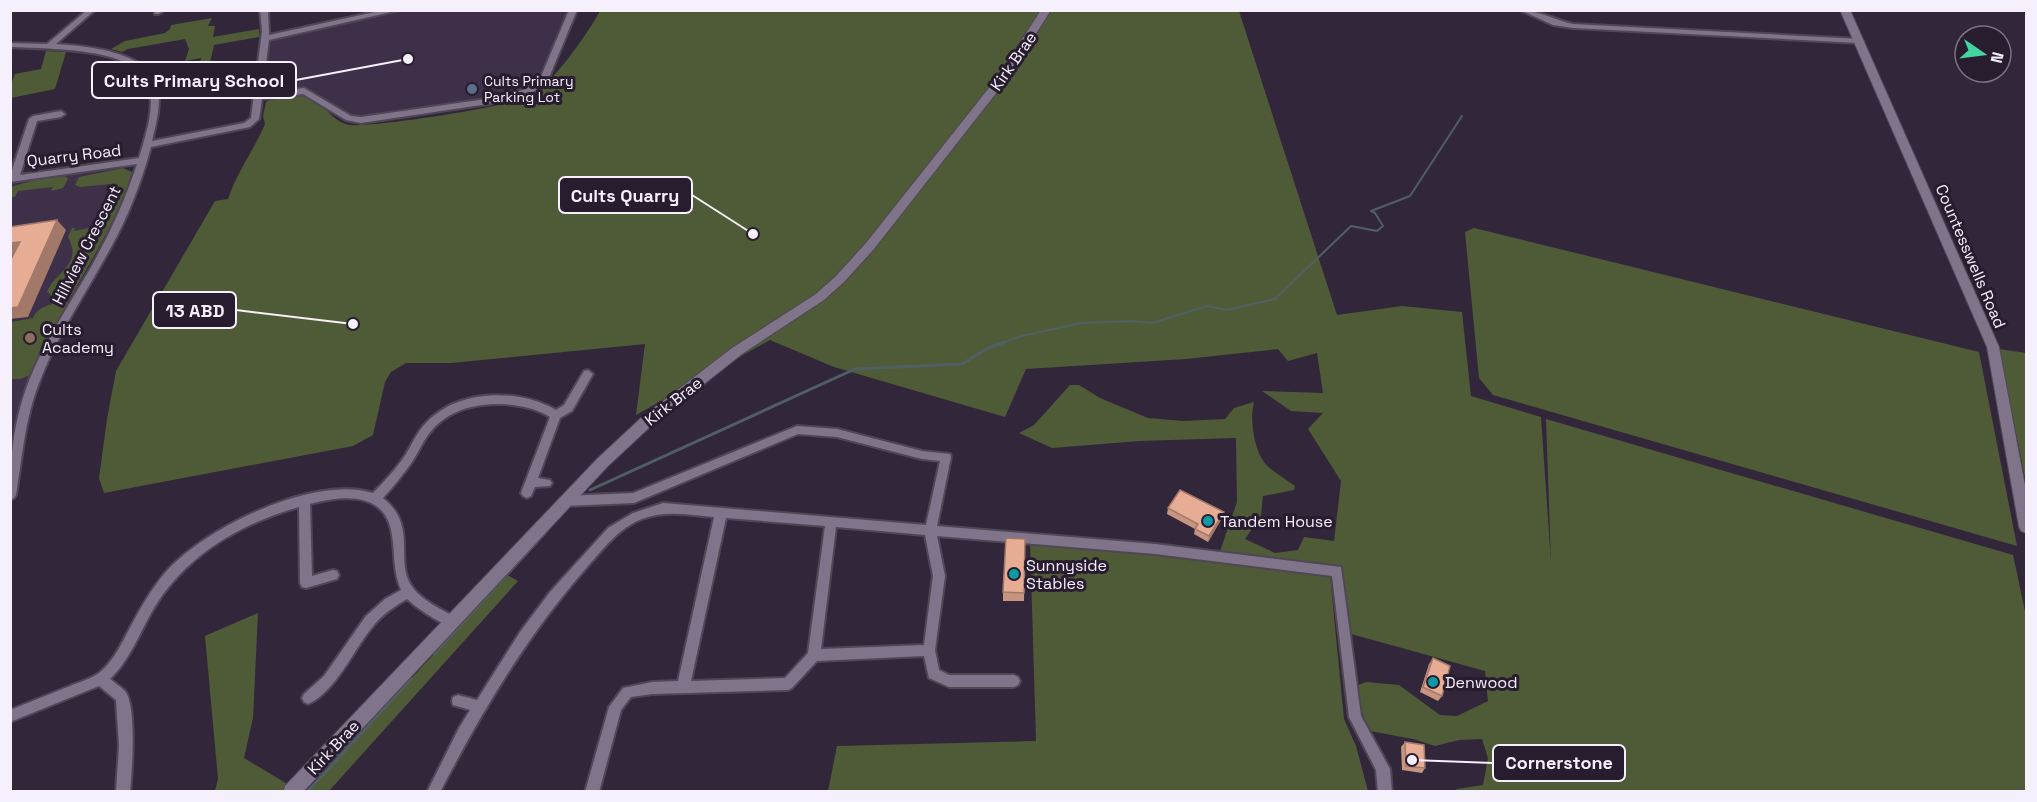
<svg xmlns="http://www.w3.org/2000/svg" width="2037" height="802" font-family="'Space Grotesk',sans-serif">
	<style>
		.built { fill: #3e3048 }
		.green { fill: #4f5b36 }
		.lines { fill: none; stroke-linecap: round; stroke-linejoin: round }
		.stream-far1 { stroke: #505f65; stroke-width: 2 }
		.stream { stroke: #505f65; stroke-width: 3 }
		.minor-casing { stroke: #4f4656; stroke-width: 4 }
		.tertiary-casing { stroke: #4f4656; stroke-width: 2 }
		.minor { fill: #80748a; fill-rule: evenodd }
		.tertiary { fill: #80748a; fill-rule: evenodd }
		.wall { fill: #c7957f }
		.shaded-wall { fill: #a27968 }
		.building { fill: #e7ad94; stroke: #a27968; stroke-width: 1.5 }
		.service-dot { fill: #5c6f8a; stroke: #281d2f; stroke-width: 2 }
		.education-dot { fill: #8d6e63; stroke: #281d2f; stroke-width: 2 }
		.culture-dot { fill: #0f9aa8; stroke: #281d2f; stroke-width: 2 }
		.labels { text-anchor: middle; stroke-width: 6; stroke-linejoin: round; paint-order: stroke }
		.far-poi-label { font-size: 14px; fill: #f6effc; stroke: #281d2f; text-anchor: start }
		.street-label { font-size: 16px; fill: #f6effc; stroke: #281d2f }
		.poi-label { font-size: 16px; fill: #f6effc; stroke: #281d2f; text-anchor: start }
		.leader { fill: none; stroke: #f6effc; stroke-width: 2 }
		.callout-dot { fill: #f6effc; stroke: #281d2f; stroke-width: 2 }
		.callout { fill: #281d2f; stroke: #f6effc; stroke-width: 2 }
		.callout-label { font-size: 18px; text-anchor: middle; font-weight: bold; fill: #f6effc }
	</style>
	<rect width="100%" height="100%" fill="#32273a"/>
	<path class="built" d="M397 11H573L544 80 520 95 356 120 307 92 259 97 265 38Z
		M123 168 132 172 125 197 30 375 21 400 11 454V183Z"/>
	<path class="green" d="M600 11H1239L1337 315 1402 306 1462 312 1471 396 1541 417 1551 562 1546 419 2013 555 2026 616V791H1454L1457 789 1483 785 1488 758 1482 739 1459 740 1435 746 1413 739 1370 731 1351 688 1366 682 1399 685 1440 715 1457 716 1488 701 1485 671 1344 632 1330 575 1344 719 1356 746 1368 791H828L837 746 1036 741 1030 539 1218 557 1237 502 1236 438 1139 441 1052 448 1019 433 1034 425 1070 385H1079L1100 398 1148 418 1183 421 1225 419 1234 408 1254 402C1251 415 1252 423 1254 436 1260 467 1271 469 1295 486L1294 490 1263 496 1261 516 1245 539 1275 553 1298 550 1304 537 1334 541 1341 481 1308 429 1323 413 1291 411 1262 391 1323 393 1317 353 1288 361 1278 349 1186 359 1026 369 1005 417 834 367 770 340 636 415 645 344 451 363H406L391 372 385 382 373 435 353 446 104 493 99 478 107 419 116 371 215 201 228 199C237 172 254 150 265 124L263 116 266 102C277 94 297 90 310 97 326 104 331 122 350 125 371 128 514 106 531 96 553 83 588 33 600 11Z
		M212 18 208 26H215L213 37 259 29V37L214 45 209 67 199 68 201 58 185 61 189 49 185 39 128 49 122 52 111 49 125 41 165 33 170 29 171 25Z
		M46 51 66 52 55 89 11 98V84L15 74 41 69Z
		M123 168 132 172C119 217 93 257 70 298L50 300 52 296 47 292C56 270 83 266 68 237L72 228H75L74 231 94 227 112 184 80 187 75 185 79 177Z
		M65 176 68 179 63 188 51 191 53 187 18 191 15 197H11V187L41 178Z
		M1474 228 1979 352 2017 546 1493 395 1479 378 1465 232Z
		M68 302 30 375 20 379H11V322L33 318C38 305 55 303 68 302Z
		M1999 349 2026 353V483Z
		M507 575 518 581 329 791H307Z
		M258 613 253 718 244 758 294 788 291 791H215L218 779 205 636Z"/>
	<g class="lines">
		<path class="stream-far1" d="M1000 344 1022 336 1081 323 1131 321 1152 323 1207 306 1227 310 1275 299 1351 226 1377 231 1383 226 1375 213 1371 211 1410 196 1462 116"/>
		<path class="stream" d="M590 490 855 369 962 364 988 348 1005 342
			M434 654 547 531
			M307 792 411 679"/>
		<defs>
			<path id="minor" d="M87 10H95L56 44C85 46 148 51 157 86 162 103 156 124 152 141L244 123 251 118 262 31 260 10H268L269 35 384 10H400L269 40 262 94 304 88 351 116 361 117 500 97 526 89 540 79 569 10H577L548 80 532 93 501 102 361 123 346 120 303 94 262 99 259 119 250 127 151 147C141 183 128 217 110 249 86 293 57 335 39 383 25 418 22 458 16 495L14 498 10 500C10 459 13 425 27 386 42 345 68 307 90 269 109 235 125 201 137 164L10 182V176L29 119 33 116 61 111 65 114 61 117 37 121 20 175 139 158C145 137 155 109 149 87 140 46 43 49 10 47V43L47 44Z
				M154 10H162V12L158 14H155Z
				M1520 10C1538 10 1555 20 1573 24L1859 39 1863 41 1859 43 1573 28 1553 25Z
				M588 370 593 374 572 411 560 418 538 478 550 480 552 483 550 486 535 487 531 496 527 498 523 496 521 493 550 417C536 408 518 405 502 404 474 403 445 411 428 435 422 443 418 453 412 462 403 475 393 487 383 498 419 526 393 562 413 588 423 601 441 609 455 617L457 621 455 625 451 627C435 620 419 610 407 599 395 606 383 614 374 625 355 647 335 693 308 704L304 702 302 698 304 694 324 676 366 616 385 599 401 590C393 572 395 554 392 535 386 491 343 495 310 504L312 576 333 570 337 571 339 575 337 579 306 588 302 587 300 583 299 507C240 524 186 555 154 608 140 632 130 660 110 679 115 683 121 687 125 691 137 706 132 772 130 792H116L119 746 116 700 99 686 10 722V710C30 702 50 694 70 686 79 682 91 679 99 673 115 660 122 642 132 624 141 607 151 590 164 574 202 529 314 474 373 493 385 481 397 468 406 454 412 444 417 432 426 423 457 389 518 388 556 410L564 405 584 371Z
				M797 426 837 429 922 451 950 454 951 457 937 526 1155 544 1341 567 1361 716 1390 769 1392 792H1378L1376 770 1349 717 1332 576 1155 554 937 536 945 576 935 650 939 670 949 675H1014L1018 677 1020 681 1018 685 1014 687H949L929 678 924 656 817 661 792 688 788 690 652 694 631 697 621 710 599 792H585L609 707 623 688 652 682 678 681 714 517C689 515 666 510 642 519 619 528 604 548 588 566 528 634 482 711 440 792H427L459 728 470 710 453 705 452 701 453 697 458 695 477 700 520 632 550 592 608 528 633 513 663 503 926 525 940 461 922 459 837 437 798 434 634 503 565 506 561 504 559 501 561 498 565 496 633 493ZM726 518 825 526 808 653 785 678 691 681ZM836 527 925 535 933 576 924 645 821 649Z"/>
			<path id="tertiary" d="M1041 10H1051L1008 78 874 249 844 282 824 300 742 354 651 426 608 466 303 792H283L285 786 598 458 641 418 732 348 816 294 836 276 866 243 1000 74Z
				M1840 10H1850L1999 347 2026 491V533L2021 531 2019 527 1987 347Z"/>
		</defs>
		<use href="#minor" class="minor-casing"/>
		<use href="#tertiary" class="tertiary-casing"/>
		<use href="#minor" class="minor"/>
		<use href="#tertiary" class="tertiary"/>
	</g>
	<path class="wall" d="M1168 508 1224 512 1222 518 1208 542 1194 534 1195 529 1167 514Z
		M1025 539 1024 601H1003V592Z
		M1433 658 1442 696 1438 701 1420 692 1429 664Z
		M1405 742 1425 768 1422 773 1402 770 1401 747Z"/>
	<path class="shaded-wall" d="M57 220 66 230 28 317 10 319V308Z
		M20 242 29 252 10 255V243Z
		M1224 512 1222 518 1208 542 1209 536Z"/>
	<path class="building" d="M57 220 18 307 10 308V261L20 242 10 243V227Z
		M1180 490 1224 512 1209 536 1195 529 1198 524 1168 508Z
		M1006 538 1025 539 1024 593 1003 592Z
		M1433 658 1450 666 1442 696 1423 687Z
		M1405 742 1424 745 1425 768 1406 766Z"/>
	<circle class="service-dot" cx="472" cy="89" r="6"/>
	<circle class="education-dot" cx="30" cy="338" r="6"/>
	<g class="culture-dot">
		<circle cx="1208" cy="521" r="6"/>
		<circle cx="1014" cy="574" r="6"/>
		<circle cx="1433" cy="682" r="6"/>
	</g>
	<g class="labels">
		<g class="far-poi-label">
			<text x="484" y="86">Cults Primary<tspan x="484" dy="16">Parking Lot</tspan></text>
		</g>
		<g class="street-label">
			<text transform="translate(1013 61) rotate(-55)" y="6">Kirk Brae</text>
			<text transform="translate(74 155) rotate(-7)" y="6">Quarry Road</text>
			<text transform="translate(86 245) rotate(-63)" y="6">Hillview Crescent</text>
			<text transform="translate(1971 256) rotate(67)" y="6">Countesswells Road</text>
			<text transform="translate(673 401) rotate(-38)" y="6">Kirk Brae</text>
			<text transform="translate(333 747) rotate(-47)" y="6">Kirk Brae</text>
		</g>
		<g class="poi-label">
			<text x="42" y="335">Cults<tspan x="42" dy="18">Academy</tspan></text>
			<text x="1220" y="527">Tandem House</text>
			<text x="1026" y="571">Sunnyside<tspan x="1026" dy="18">Stables</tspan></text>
			<text x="1445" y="688">Denwood</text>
		</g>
	</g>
	<path class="leader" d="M408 59L296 80M753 234L692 195M353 324L236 310M1412 760L1493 763"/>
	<g class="callout-dot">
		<circle cx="408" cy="59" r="6"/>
		<circle cx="753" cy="234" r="6"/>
		<circle cx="353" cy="324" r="6"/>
		<circle cx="1412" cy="760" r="6"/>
	</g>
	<g class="callout">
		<rect x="92" y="62" width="204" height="36" rx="6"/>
		<rect x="559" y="177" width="133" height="36" rx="6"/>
		<rect x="153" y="292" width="83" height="36" rx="6"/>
		<rect x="1493" y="745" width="132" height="36" rx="6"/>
	</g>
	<g class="callout-label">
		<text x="194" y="87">Cults Primary School</text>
		<text x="625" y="202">Cults Quarry</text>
		<text x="195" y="317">13 ABD</text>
		<text x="1559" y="769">Cornerstone</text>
	</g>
	<rect width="2037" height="802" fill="none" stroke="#f6effc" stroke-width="24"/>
	<g transform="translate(1983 54) rotate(104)"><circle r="28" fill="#281d2f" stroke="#7a7181" stroke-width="1.5"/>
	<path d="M0-4.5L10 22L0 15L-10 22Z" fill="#43d4a0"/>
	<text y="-9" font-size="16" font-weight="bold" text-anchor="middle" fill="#f6effc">N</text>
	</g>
</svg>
